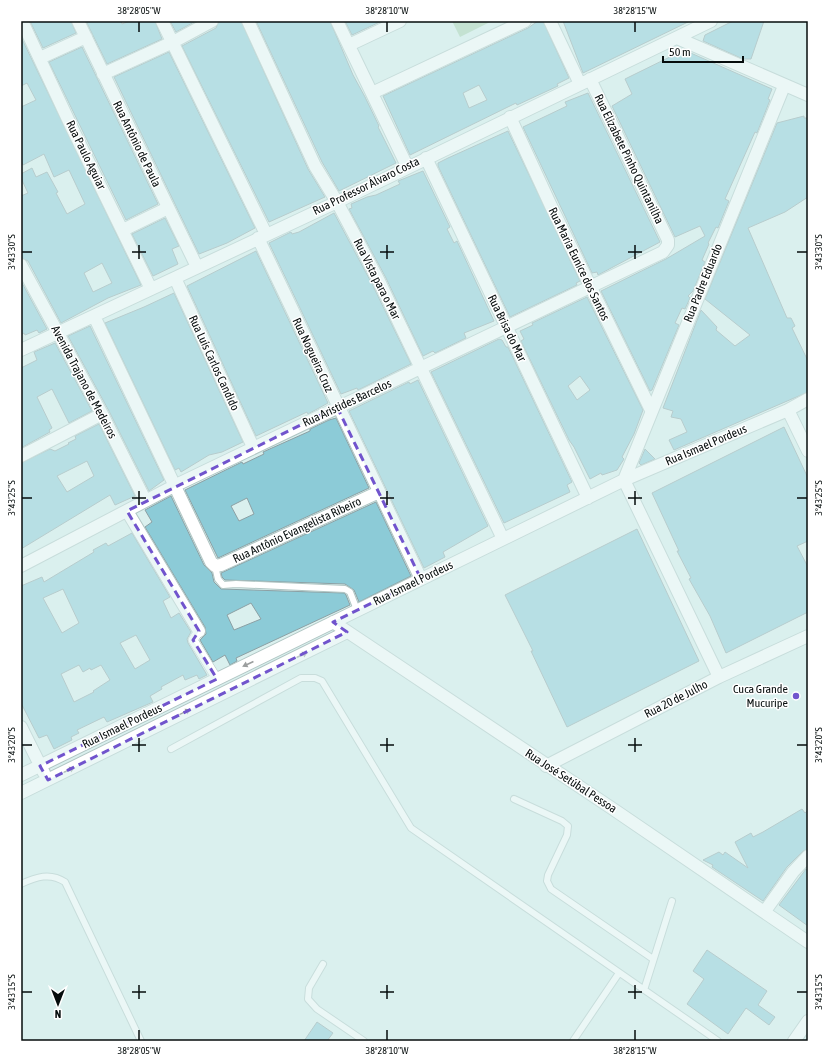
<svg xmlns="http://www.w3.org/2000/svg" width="829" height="1062" font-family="'Asap Condensed',sans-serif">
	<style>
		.green { fill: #a8d1b0 }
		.building { fill: #8ccbd7; stroke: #8ca0a4; fill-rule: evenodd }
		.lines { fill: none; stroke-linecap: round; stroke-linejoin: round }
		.service-casing { stroke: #b1c6c4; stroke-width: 8 }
		.pedestrian-casing { stroke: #b1c6c4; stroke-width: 10 }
		.minor-casing { stroke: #b1c6c4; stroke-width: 14 }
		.service { stroke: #fff; stroke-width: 6 }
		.pedestrian { stroke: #fff; stroke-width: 9 }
		.minor { stroke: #fff; stroke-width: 12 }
		.oneway { fill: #9b9e9e }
		.marked { fill: none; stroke: #7154cd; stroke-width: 3; stroke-dasharray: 8 5; stroke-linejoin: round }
		.ticks { fill: none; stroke: #060d0d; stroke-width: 1.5 }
		.poi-dot { fill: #7154cd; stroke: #fff; stroke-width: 1.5 }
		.labels { text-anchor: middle; stroke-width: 3; stroke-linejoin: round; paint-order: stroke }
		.street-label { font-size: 12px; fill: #060d0d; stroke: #fff }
		.poi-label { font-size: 12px; fill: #060d0d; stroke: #fff; text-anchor: end }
		.neatline { fill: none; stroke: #060d0d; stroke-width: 1.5 }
		.ticks-label { font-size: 10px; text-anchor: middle; fill: #060d0d }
	</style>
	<rect width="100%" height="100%" fill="#daf0ee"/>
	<path class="green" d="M452 21H492L460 37Z"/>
	<path class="building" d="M30 21H71L76 33 43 48Z
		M86 21H121L122 24 130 21H155L162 39 107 64Z
		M170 21H196L176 32Z
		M219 21H241L308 169 325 197 269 222 182 46 216 28Z
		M256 21H330L353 75 365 97 379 126 378 127 396 163 339 191 322 162Z
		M345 21H382L352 35Z
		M538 21H543L569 78 557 84 558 86 517 105 516 103 410 155 383 96 528 28ZM479 85 487 100 469 108 463 93Z
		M563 21H690L583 73Z
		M733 21H764L751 59H743L703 41 705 35Z
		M21 37 141 285 108 298 61 323 28 261 21 258V196L28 193 21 178V174L32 168 36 177 47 172 58 192 56 193 67 214 85 204 69 170 54 177 44 154 23 165 21 160V107L36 100 27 83 21 86ZM102 263 112 283 93 292 84 273Z
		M82 47 158 204 126 220 49 62Z
		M684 50 772 89 768 99 770 100 757 133 755 132 725 199 729 201 718 228 716 227 708 243 709 244 702 260 705 262 693 291 688 296 690 298 685 309 682 308 675 323 679 325 652 390 650 391 601 291 666 259 705 236 700 226 675 237 612 106 632 94 625 79Z
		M169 52 255 228 227 243 199 254 114 77Z
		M588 93 660 242 598 275 597 272 592 273 523 127 567 106 565 102Z
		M804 116V118H808V197L785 212 748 228 787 318H791L795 326 792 328 808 361V392L674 450 669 440 687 432 681 419 671 417 673 411 663 408 701 310 717 327 716 330 735 346 750 335 705 299 777 123Z
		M508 131 580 281 576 283 577 285 510 317 438 166V163L448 158Z
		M423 171 450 227 447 229 454 243 457 241 494 321 464 333 466 338 435 353 433 351 423 356 386 278 349 209 352 208 351 204 367 197 376 195 400 184 398 181Z
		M334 213 372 284 411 364 358 390 357 388 341 394 269 243 291 232 292 234 299 232Z
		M165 218 179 246 172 249 178 264 153 276 132 234Z
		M256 251 328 403 308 414 307 412 256 436 187 286Z
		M21 281 47 329 39 333 37 330 25 335 24 333 21 335Z
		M174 293 243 442 222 452 209 455 181 472 179 468 175 470 105 323 144 307Z
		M587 297 643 410 634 434 622 457 624 459 617 470 602 475 601 473 590 479 574 447 569 440 521 341 524 339 520 331 533 325 532 323ZM580 376 590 390 577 400 568 386Z
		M90 326 164 480 149 491 109 411 68 336Z
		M499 339 502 340 506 347H508L572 482 567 485 570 492 504 523 431 372Z
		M55 343 92 411 69 423 52 389 37 397 52 428 49 430 50 432 21 448V368L37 360 34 352Z
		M418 380 488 526 443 552 445 557 424 568 349 411 409 382 410 384Z
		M336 418 369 488 218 558 185 490 242 462 243 464 264 454 263 452 310 431V429L329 420ZM247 498 254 514 239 521 231 506Z
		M99 424 135 496 115 505 110 495 21 549V463L50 449 55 451 69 444 68 443 76 439 75 436ZM87 461 94 476 67 492 57 476Z
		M784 427 808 478V541L797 546 808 567V612L726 653 710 616 689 579 691 578 677 551H679L652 493Z
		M645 449 655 459 641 465 639 463Z
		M171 496 204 565 212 573 214 582 221 589 344 593 346 595 350 605 236 658 237 661 230 665 225 655 213 662 200 640 206 634 205 627 145 527 152 522 145 510ZM251 603 261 619 234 630 227 615Z
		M376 502 411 576 359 602 354 590 345 584 225 580 222 577 221 573Z
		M637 529 699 661 567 727 531 651H533L505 595Z
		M132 533 170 597 163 601 171 618 179 613 191 632 187 639 188 643 207 675 199 679 197 675 185 680 183 675 161 687 162 689 150 696 153 702 107 722 104 717 77 730 79 733 71 737 72 740 54 749 47 735 39 738 21 703V586L42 577 44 582 94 552 93 550 106 543 108 546ZM63 589 79 623 62 633 43 598ZM136 635 150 660 135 669 120 643ZM79 665 83 672 90 668 91 670 101 665 110 680 93 691 94 692 74 702 61 674Z
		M802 809 805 813 808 810V849L803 851 787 867 763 901 712 867 713 865 703 860 719 852 723 855 725 852 748 868 735 842 751 833 753 837 763 832Z
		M806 869 808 871V926L779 905Z
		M707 950 767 991 758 1005 775 1017 769 1025 746 1008 728 1034 687 1004 704 979 693 971Z
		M317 1022 333 1033 327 1041H304Z"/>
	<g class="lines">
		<defs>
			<path id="service" d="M215 566 218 579 223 585 236 584 345 589 350 592 357 610
				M171 749 301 678H315L322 681 411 828 718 1041
				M514 799 562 821 568 826 567 835 548 875 547 881 551 889 653 959
				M21 884C36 877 50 872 65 882L141 1041
				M323 964 309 988 308 999 317 1009 364 1041
				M644 990 672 901
				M573 1041 619 973"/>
			<path id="pedestrian" d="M199 631 193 640 217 679"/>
			<path id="minor" d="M22 21 72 128 151 289
				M78 21 197 267
				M162 21 266 234
				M248 21 315 166 337 202 379 281 503 539
				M337 21 407 166
				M550 21 580 84
				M677 38 808 95
				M349 45 400 21
				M40 58 86 37
				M103 74 173 42 212 21
				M372 93 525 21
				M510 117 551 206 651 410
				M426 158 588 498
				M123 230 168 208
				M258 238 421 579
				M21 265 102 414 145 500
				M175 278 253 447
				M94 316 211 562 215 566 221 565 379 492
				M21 350 337 202 711 21
				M788 410 808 451
				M21 456 102 414
				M127 511 199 631
				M21 566 174 486 663 252 668 245V240L590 79
				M333 622 613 809 808 942
				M719 677 624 480 784 86
				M21 727 44 773
				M546 766 719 677 808 636
				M21 775 624 480 788 410 808 399
				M21 793 347 632
				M765 911 793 872 808 856
				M794 1041 808 1021"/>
		</defs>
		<use href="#service" class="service-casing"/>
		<use href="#pedestrian" class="pedestrian-casing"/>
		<use href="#minor" class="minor-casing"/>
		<use href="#service" class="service"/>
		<use href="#pedestrian" class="pedestrian"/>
		<use href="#minor" class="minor"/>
	</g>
	<defs><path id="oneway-solid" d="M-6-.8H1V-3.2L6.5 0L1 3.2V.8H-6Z"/></defs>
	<g class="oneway">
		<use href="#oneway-solid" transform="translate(302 655) rotate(-26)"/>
		<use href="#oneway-solid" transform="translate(248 664) rotate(155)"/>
		<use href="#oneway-solid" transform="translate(185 712) rotate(-26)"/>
		<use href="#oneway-solid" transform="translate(69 770) rotate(-26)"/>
	</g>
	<path d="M0 0H829V1062H0ZM337 407 421 579 333 622 347 632 48 780 40 766 217 679 193 640 199 631 127 511Z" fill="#daf0ee" fill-opacity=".55" fill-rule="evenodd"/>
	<path class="marked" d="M337 407 421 579 333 622 347 632 48 780 40 766 217 679 193 640 199 631 127 511Z"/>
	<path class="ticks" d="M139 22V32M387 22V32M635 22V32M139 245V259M387 245V259M635 245V259M22 252H32M132 252H146M380 252H394M628 252H642M797 252H807M139 491V505M387 491V505M635 491V505M22 498H32M132 498H146M380 498H394M628 498H642M797 498H807M139 738V752M387 738V752M635 738V752M22 745H32M132 745H146M380 745H394M628 745H642M797 745H807M139 985V999M387 985V999M635 985V999M22 992H32M132 992H146M380 992H394M628 992H642M797 992H807M139 1030V1040M387 1030V1040M635 1030V1040"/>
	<circle class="poi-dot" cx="796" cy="696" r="4"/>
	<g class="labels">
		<g class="street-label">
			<text transform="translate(137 144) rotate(64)" y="4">Rua Antônio de Paula</text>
			<text transform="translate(86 155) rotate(64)" y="4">Rua Paulo Aguiar</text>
			<text transform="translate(629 159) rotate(64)" y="4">Rua Elizabete Pinho Quintanilha</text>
			<text transform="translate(366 186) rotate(-26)" y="4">Rua Professor Álvaro Costa</text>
			<text transform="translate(579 264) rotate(64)" y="4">Rua Maria Euníce dos Santos</text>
			<text transform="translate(377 279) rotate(63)" y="4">Rua Vista para o Mar</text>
			<text transform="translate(703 283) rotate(-68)" y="4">Rua Padre Eduardo</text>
			<text transform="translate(507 328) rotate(64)" y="4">Rua Brisa do Mar</text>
			<text transform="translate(313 355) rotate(65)" y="4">Rua Nogueira Cruz</text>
			<text transform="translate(214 363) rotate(65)" y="4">Rua Luís Carlos Candido</text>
			<text transform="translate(84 382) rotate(62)" y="4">Avenida Trajano de Medeiros</text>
			<text transform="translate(347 403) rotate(-25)" y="4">Rua Aristides Barcelos</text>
			<text transform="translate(706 445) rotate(-23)" y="4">Rua Ismael Pordeus</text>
			<text transform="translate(297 530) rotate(-25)" y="4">Rua Antônio Evangelista Ribeiro</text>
			<text transform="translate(413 583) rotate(-26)" y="4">Rua Ismael Pordeus</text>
			<text transform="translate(676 699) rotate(-27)" y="4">Rua 20 de Julho</text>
			<text transform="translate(122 726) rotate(-26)" y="4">Rua Ismael Pordeus</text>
			<text transform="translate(571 781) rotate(33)" y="4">Rua José Setúbal Pessoa</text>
		</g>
		<g class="poi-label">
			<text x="788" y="693">Cuca Grande<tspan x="788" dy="14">Mucuripe</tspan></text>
		</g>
	</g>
	<rect width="829" height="1062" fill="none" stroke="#ffffff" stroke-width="44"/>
	<g transform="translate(58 1004) rotate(180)" stroke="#ffffff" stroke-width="3" paint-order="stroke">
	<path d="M0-3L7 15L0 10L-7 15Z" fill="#060d0d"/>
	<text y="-6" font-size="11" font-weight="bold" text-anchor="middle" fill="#060d0d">N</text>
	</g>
	<path d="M663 56v6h80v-6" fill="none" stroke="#060d0d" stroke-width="2"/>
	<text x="669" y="56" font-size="12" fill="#060d0d" stroke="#ffffff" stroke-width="3" paint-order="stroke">50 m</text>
	<rect x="22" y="22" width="785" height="1018" class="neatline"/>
	<g class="ticks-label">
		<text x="139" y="14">38°28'05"W</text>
		<text x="387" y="14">38°28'10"W</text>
		<text x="635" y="14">38°28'15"W</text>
		<text transform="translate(818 252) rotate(-90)" y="4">3°43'30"S</text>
		<text transform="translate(11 252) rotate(-90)" y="4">3°43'30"S</text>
		<text transform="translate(818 498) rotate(-90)" y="4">3°43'25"S</text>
		<text transform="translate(11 498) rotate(-90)" y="4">3°43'25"S</text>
		<text transform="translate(11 745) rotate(-90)" y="4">3°43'20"S</text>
		<text transform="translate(818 745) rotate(-90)" y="4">3°43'20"S</text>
		<text transform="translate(11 992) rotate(-90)" y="4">3°43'15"S</text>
		<text transform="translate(818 992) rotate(-90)" y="4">3°43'15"S</text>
		<text x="139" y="1054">38°28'05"W</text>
		<text x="387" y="1054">38°28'10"W</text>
		<text x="635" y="1054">38°28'15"W</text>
	</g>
</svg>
